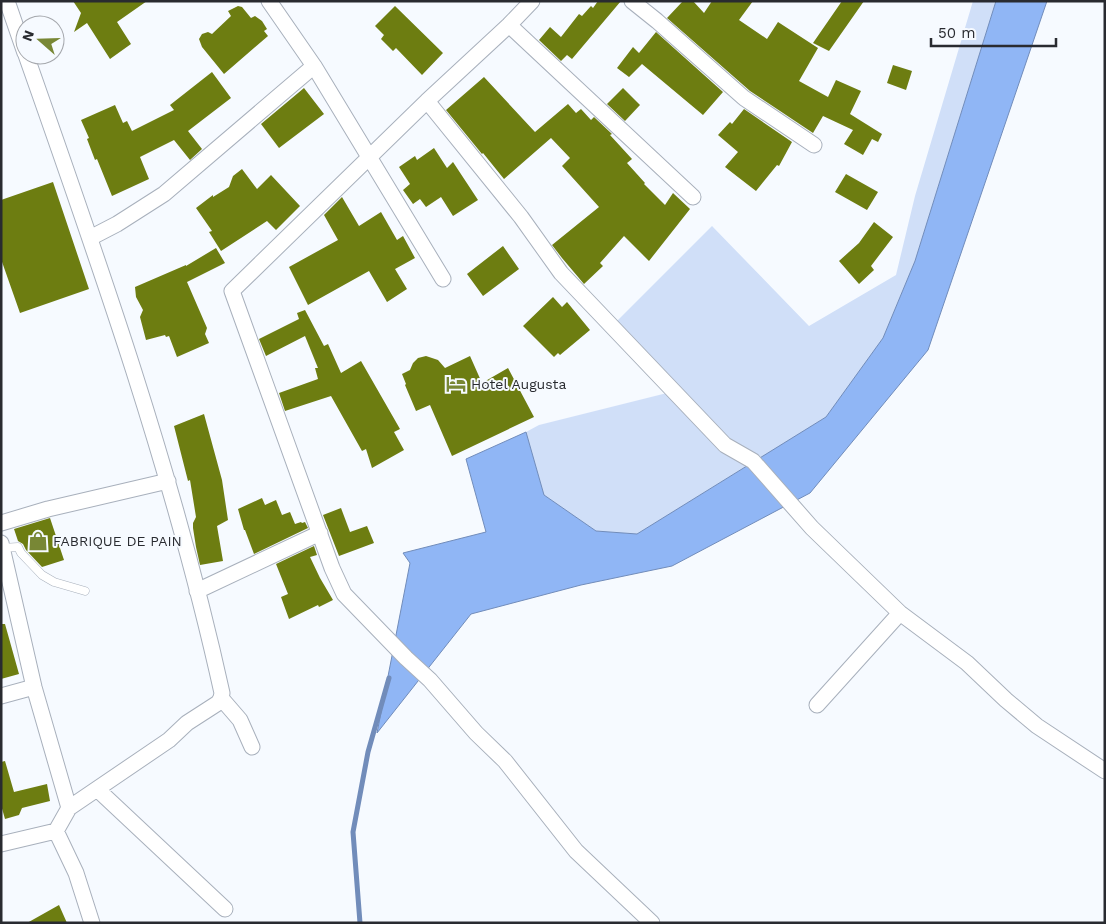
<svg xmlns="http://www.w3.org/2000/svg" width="1106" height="924" font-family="'Work Sans',sans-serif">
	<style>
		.green { fill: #d0dff8 }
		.water { fill: #90b6f5; stroke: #718cba }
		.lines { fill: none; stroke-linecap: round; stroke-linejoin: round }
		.stream { stroke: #718cba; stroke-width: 5 }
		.building { fill: #6d7d11 }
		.lane-casing { stroke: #a8b0bc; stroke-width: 9 }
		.street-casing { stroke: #a8b0bc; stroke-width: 17 }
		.lane { stroke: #fff; stroke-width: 8 }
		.street { stroke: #fff; stroke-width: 15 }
		.labels { text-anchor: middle; stroke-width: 4; stroke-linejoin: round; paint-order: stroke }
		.poi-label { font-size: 14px; fill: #292b30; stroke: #f6faff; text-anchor: start }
	</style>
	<rect width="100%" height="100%" fill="#f6faff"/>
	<path class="green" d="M973 1H996L915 261 883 338 826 417 637 534 596 531 544 495 526 432 539 425 671 392 615 323 712 226 809 326 896 275 915 196Z"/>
	<path class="water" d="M996 1H1047L928 350 810 493 672 566 581 585 471 614 377 733 410 563 403 553 486 532 466 459 526 432 544 495 596 531 637 534 826 417 883 338 915 261Z"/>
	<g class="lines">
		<path class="stream" d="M360 923 353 832 368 752 389 678"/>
	</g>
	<path class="building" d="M73 1H147L117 22 131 44 110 59 87 23 74 32 81 13Z
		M598 1H621L572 59 567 55 561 61 539 40 550 27 561 37 579 14 582 16 591 6 593 8Z
		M683 1H693L704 13 712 1H753L739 20 767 39 778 22 818 48 799 81 828 97 836 80 861 91 850 114 882 134 878 142 872 139 863 155 844 144 853 130 823 116 813 133 750 91 667 18Z
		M842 1H864L829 51 813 43Z
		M238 6 242 7 251 18 255 16 262 21 267 29 264 31 268 36 224 74 202 47 199 39 202 34 208 32 212 34 231 16 228 11Z
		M395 6 443 53 422 75 396 48 393 51 381 39 384 35 375 26Z
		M656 32 723 92 703 115 642 64 629 77 617 68 633 47 639 53Z
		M893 65 912 71 906 90 887 83Z
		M212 72 231 98 188 131 202 149 190 160 174 140 140 157 149 179 112 196 97 159 95 160 87 139 89 138 81 120 115 105 123 123 127 121 132 131 174 110 170 105Z
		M484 77 535 132 568 104 576 113 581 109 591 120 594 117 612 134 610 135 632 159 627 163 645 183 644 184 665 205 673 193 690 209 649 261 624 236 600 263 603 266 584 284 562 258 552 245 599 207 562 166 570 158 551 138 504 179 483 153 482 154 446 110Z
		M304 88 324 114 279 148 261 124Z
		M623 88 640 105 625 121 607 104Z
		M744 109 792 142 779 166 777 165 756 191 725 167 738 152 718 135 730 122 732 124Z
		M434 148 447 168 453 162 478 200 453 216 441 197 426 207 420 199 413 204 403 190 410 184 399 167 415 156 417 160Z
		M242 169 257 189 271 175 300 206 276 230 267 221 221 251 209 232 212 231 196 208 213 195V197L229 187 233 176Z
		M846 174 878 192 867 210 835 192Z
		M53 182 89 289 20 313 1 259V200Z
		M342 197 359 226 381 212 397 240 403 236 415 258 395 269 407 289 387 302 369 271 308 305 289 267 338 240 324 215Z
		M874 222 893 237 871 266 874 270 859 284 839 261 859 243Z
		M503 246 519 269 483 296 467 274Z
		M216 248 225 263 187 282 207 328 205 334 209 343 177 357 169 336 166 337 165 335 146 340 140 317 143 310 136 297 135 287 186 265V266Z
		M553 297 562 307 567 302 590 330 560 355 558 353 554 357 523 326Z
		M305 310 324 346 328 344 341 373 361 361 400 429 394 432 404 450 372 468 366 449 362 451 331 396 285 411 279 393 318 379 315 368H318L305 336 266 356 259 339 299 319 297 313Z
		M426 356 438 360 445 368 470 356 482 383 508 368 534 417 452 456 430 405 416 411 405 385 406 384 402 374 410 370 413 363 418 358Z
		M204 414 222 480 228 520 217 526 223 561 200 565 196 547 193 528V523L196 517 190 480 188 481 174 426Z
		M262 498 265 505 276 500 282 515 290 512 295 524 301 522 302 523 305 522 308 528 254 554 245 530H244L238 509Z
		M341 508 350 532 367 526 374 543 339 556 323 515Z
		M50 518 64 560 42 567 26 550 23 544 18 541 14 529Z
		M314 546 317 555 310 557 320 578 333 600 319 607 318 605 289 619 281 597 288 594 276 564Z
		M1 624H5L19 674 1 679Z
		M5 761 14 792 47 784 50 801 22 808 19 815 5 819 1 805V762Z
		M59 905 67 923H27Z"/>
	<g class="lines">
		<defs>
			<path id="lane" d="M2 548 18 547 21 553 42 575 54 582 85 591"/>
			<path id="street" d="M7 1 25 53
				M269 1 314 66 443 279
				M532 1 509 25 427 101 232 291 332 568 344 594 406 658 430 680 476 733 505 761 576 851 652 923
				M632 1 657 21 744 98 814 145
				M509 25 693 197
				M26 55C100 265 174 475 222 693L221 698 218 703 187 723 169 740 69 808
				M427 101 521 217 561 273 725 445 753 461 812 528 900 613 967 663 1006 700 1037 726 1105 771
				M90 238 117 224 164 194 314 66
				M1 523 48 509 168 481
				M1 543 34 687 69 808 56 831 76 873 92 923
				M197 591 320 533
				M1 696 34 687
				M221 698 240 720 252 747
				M817 705 900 613
				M97 789 225 909
				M1 844 56 831"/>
		</defs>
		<use href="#lane" class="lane-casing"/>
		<use href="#street" class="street-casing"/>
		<use href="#lane" class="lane"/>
		<use href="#street" class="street"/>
	</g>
	<defs>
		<symbol id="hotel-bare" viewBox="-9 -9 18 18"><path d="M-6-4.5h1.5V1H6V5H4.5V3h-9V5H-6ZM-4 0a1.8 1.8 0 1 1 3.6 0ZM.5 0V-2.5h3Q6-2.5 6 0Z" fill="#788735" stroke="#f6faff" stroke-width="2.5" paint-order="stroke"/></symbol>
		<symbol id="shop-bare" viewBox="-9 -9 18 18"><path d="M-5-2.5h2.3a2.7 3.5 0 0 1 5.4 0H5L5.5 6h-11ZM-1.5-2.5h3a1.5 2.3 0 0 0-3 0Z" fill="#788735" stroke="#f6faff" stroke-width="2.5" paint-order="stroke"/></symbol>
	</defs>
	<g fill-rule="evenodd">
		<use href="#hotel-bare" x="442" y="370" width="28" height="28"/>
		<use href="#shop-bare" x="24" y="527" width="28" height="28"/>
	</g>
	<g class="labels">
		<g class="poi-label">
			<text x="471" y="389">Hotel Augusta</text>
			<text x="53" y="546">FABRIQUE DE PAIN</text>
		</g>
	</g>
	<rect width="1106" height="924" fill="none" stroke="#292b30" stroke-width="5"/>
	<g transform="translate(40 40) rotate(290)"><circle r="24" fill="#f6faff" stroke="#a4a7ac"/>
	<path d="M0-4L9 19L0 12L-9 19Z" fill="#788735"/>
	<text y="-8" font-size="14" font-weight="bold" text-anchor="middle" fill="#292b30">N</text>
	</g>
	<path d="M931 38v8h125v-8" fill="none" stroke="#292b30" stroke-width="2.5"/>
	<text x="938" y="38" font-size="15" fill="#292b30" stroke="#f6faff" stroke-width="4" paint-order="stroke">50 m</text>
</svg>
